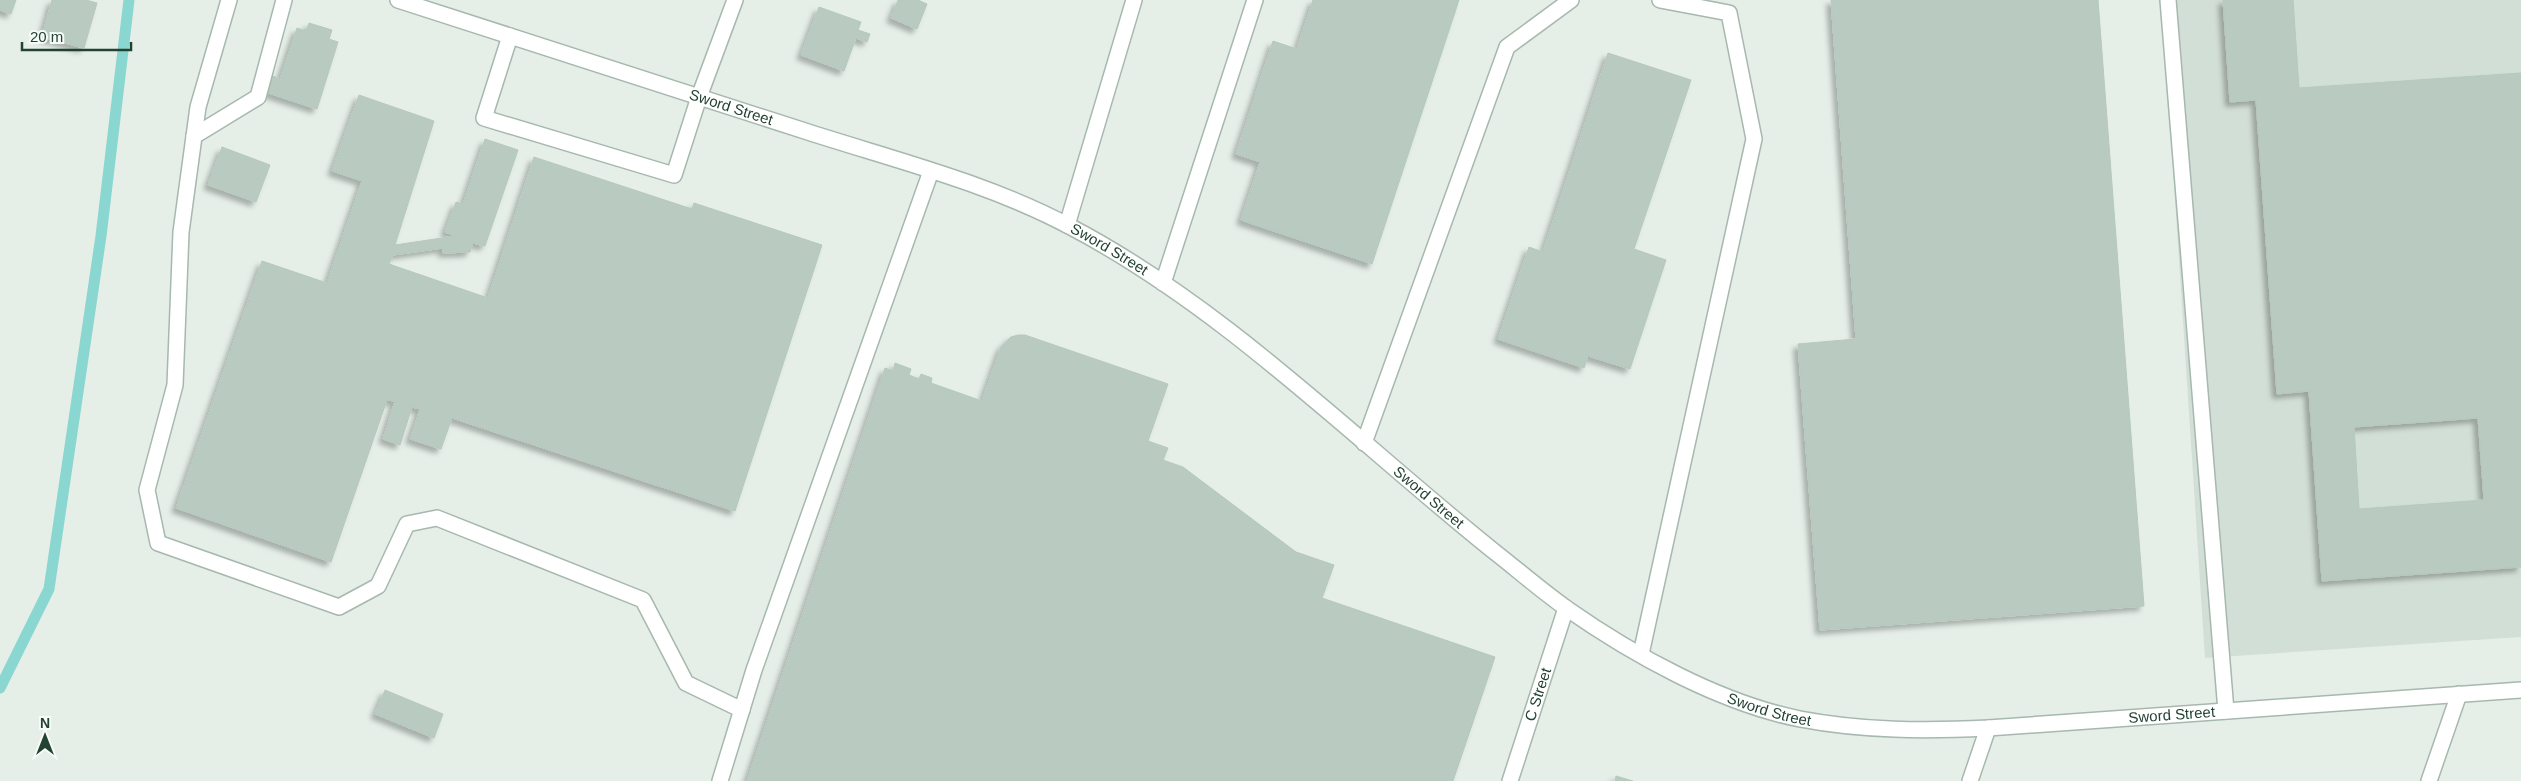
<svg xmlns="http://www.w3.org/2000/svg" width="2521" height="781" font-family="Helvetica,sans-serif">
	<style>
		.built { fill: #d2dfd6 }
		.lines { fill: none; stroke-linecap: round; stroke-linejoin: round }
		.stream { stroke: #8ad6d0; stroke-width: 11 }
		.building { fill: #b9cac0; stroke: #b6c9bd; fill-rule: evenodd; filter: url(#shadow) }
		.minor-casing { stroke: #a7b8ae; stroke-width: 18 }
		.minor { stroke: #fff; stroke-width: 15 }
		.labels { text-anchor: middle; stroke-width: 4; stroke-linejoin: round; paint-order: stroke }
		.street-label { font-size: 15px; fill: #224232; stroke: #f6fbf7 }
	</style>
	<defs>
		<filter id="shadow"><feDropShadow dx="-4.5" dy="4.5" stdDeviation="2.5" flood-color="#0004"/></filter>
	</defs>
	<rect width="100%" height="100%" fill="#e5efe8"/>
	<path class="built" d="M2162 0H2521V637L2205 658Z"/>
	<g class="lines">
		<path class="stream" d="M0 688 49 589 101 236 129 0"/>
	</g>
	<path class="building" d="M0 0H16L11 14 0 10Z
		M52 0H86L97 3 84 48 42 37Z
		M898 0H918L927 4 917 29 891 18Z
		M1313 0H1459L1372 264 1241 220 1260 162 1236 154 1273 41 1297 49Z
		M1831 0H2098L2144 606 1820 630 1798 344 1856 339Z
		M2223 0H2293L2299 88 2521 73V567L2322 581 2309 391 2277 394 2256 100 2230 102ZM2478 418 2484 500 2359 509 2354 427Z
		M819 7 861 22 858 30 870 34 867 42 856 38 844 71 801 55Z
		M309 23 332 30 329 39 338 42 317 109 268 93 273 76 280 79 297 28 306 31Z
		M1608 53 1691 80 1634 249 1666 260 1630 369 1588 356 1584 368 1498 339 1529 247 1543 252Z
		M359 95 434 121 395 245 455 236 445 232 456 202 463 204 485 139 518 150 485 246 473 243 470 252 443 253V248L393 255 389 264 488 298 534 157 692 209 694 203 822 245 735 511 452 418 441 449 410 439 420 409 412 407 400 445 383 439 395 401 387 400 331 562 176 508 262 261 327 283 362 181 332 171Z
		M222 147 270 165 256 202 208 185Z
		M1018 335H1025L1168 384 1148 441 1168 448 1163 460 1183 467 1296 552 1334 565 1322 598 1495 657 1453 781H747L885 368 893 371 895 363 911 369 909 375 919 379 921 374 932 378 931 383 982 401 1001 347 1011 337Z
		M385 690 443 714 434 738 375 714Z
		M1616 776 1633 781H1615Z"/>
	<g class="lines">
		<defs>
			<g id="minor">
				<path d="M229 0 198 107 181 232 175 385 147 490 158 543 339 607 378 586 407 524 437 518 643 600 686 683 742 710"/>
				<path id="s1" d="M398 0C534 44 671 88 808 132 895 160 988 183 1069 226 1226 308 1358 443 1496 553 1519 571 1542 591 1566 608 1633 655 1720 703 1800 719 1863 731 1925 731 1988 728L2521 690"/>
				<path d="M2168 0 2226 711"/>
				<path d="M510 36 484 118 674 175 699 97 735 0"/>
				<path d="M194 136 258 97 284 0"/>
				<path d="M1067 225 1134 0"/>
				<path d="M1163 283 1255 0"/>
				<path d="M1364 443 1507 47 1571 0"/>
				<path d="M1641 654 1754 139 1729 13 1660 0"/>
				<path d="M720 781 754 670 931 171"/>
				<path id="s2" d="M1510 781 1566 608"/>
				<path d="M1970 781 1988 728"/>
				<path d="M2429 781 2459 694"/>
			</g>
		</defs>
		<use href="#minor" class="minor-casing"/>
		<use href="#minor" class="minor"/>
	</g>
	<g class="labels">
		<g class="street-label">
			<text dy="5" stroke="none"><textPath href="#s1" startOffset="350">Sword Street</textPath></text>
			<text dy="5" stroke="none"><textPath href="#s1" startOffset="755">Sword Street</textPath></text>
			<text dy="5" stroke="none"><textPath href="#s1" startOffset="1160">Sword Street</textPath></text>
			<text dy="5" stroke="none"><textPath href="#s2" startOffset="91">C Street</textPath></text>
			<text dy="5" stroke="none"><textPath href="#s1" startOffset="1565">Sword Street</textPath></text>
			<text dy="5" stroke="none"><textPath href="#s1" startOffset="1970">Sword Street</textPath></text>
		</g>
	</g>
	<g transform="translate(45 736)" stroke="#f6fbf7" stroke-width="4" paint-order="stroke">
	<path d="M0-4L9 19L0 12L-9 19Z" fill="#224232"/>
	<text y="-8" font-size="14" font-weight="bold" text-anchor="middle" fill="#224232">N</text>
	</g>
	<path d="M22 42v8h109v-8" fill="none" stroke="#224232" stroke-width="2.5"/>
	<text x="30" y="42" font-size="15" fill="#224232" stroke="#f6fbf7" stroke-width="4" paint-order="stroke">20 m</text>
</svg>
